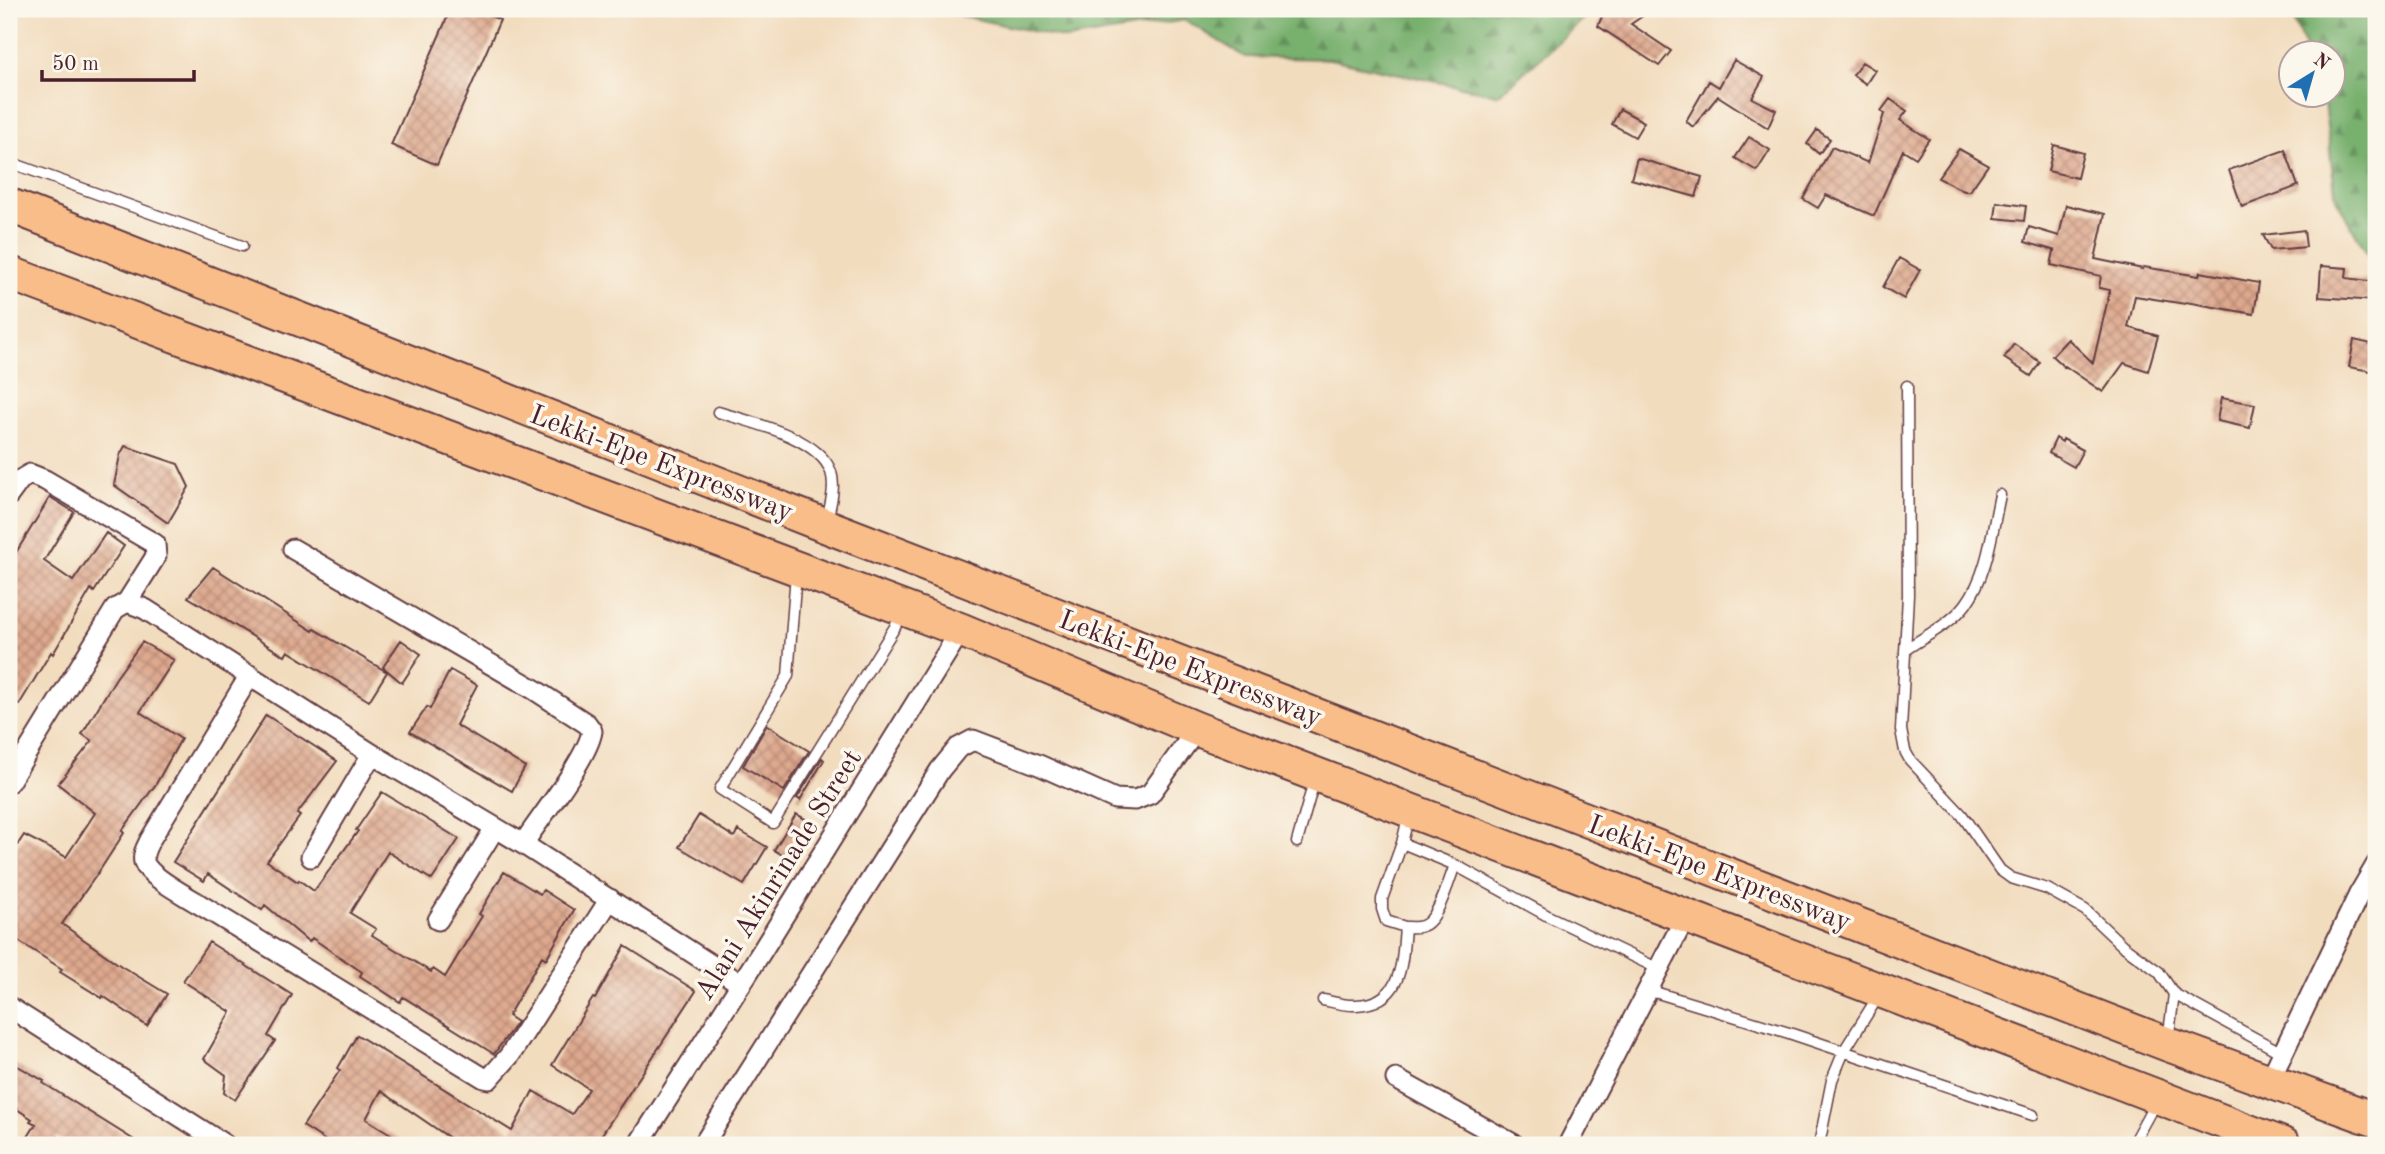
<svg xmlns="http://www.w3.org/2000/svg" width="2385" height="1154" font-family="'Old Standard TT',serif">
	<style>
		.forest { fill: url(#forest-firs); stroke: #61684c; stroke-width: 2 }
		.building { fill: url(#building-cross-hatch) }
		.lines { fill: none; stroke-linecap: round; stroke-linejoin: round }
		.service-casing { stroke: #633b41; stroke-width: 13 }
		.minor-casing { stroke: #633b41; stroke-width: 23 }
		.trunk-casing { stroke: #633b41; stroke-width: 37 }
		.service { stroke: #fff; stroke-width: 10 }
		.minor { stroke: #fff; stroke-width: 19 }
		.trunk { stroke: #f8bd89; stroke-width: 33 }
		.labels { text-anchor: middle; stroke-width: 7; stroke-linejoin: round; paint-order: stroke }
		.street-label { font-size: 28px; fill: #4a1f2b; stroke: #fbf7ec }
	</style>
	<defs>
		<pattern id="forest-firs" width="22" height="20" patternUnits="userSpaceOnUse" patternTransform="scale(1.75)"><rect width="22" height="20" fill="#78b06e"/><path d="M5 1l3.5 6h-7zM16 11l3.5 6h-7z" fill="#648f5b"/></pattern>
		<pattern id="building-cross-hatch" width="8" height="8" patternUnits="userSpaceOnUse" patternTransform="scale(1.75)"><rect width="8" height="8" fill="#dea98e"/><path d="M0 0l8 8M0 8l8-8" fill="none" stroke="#b68974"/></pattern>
	</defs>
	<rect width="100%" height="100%" fill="#fbf7ec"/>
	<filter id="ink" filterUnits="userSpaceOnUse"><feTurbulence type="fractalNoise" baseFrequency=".0143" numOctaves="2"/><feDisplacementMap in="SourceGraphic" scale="14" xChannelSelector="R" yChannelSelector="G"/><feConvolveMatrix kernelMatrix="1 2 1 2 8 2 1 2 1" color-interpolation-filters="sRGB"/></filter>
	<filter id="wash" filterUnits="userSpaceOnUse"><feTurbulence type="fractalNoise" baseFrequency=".00686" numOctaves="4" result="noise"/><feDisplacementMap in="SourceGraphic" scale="28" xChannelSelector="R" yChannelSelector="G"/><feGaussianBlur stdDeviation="1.57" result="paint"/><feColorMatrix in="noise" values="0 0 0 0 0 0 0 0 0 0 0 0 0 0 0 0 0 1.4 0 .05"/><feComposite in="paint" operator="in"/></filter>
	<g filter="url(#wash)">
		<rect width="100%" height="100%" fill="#f2dcbe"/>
		<path class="forest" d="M931 9H1595L1498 95 1330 59 1245 57 1185 20 1067 39Z
			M2289 9H2372L2376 30V238L2372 262 2336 199 2323 95 2332 94V52H2307Z"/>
		<g id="blocks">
			<path class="building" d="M451 9H475L500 20 437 165 391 145Z
				M1605 9H1653L1631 24 1671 51 1659 66 1598 26Z
				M1734 60 1764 77 1752 98 1776 110 1768 128 1718 96 1693 127 1686 121 1709 81 1719 87Z
				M1862 62 1875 70 1866 84 1853 75Z
				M1890 99 1907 111 1900 120 1929 139 1916 158 1903 150 1874 216 1826 195 1818 208 1803 199 1832 147 1868 163 1884 114 1881 111Z
				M1620 109 1644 122 1635 137 1612 124Z
				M1817 130 1830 139 1819 154 1807 144Z
				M1749 137 1770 150 1757 171 1735 158Z
				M2054 145 2083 153 2077 178 2048 171Z
				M1959 149 1988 165 1970 191H1964L1938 178Z
				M2285 150 2298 186 2242 207 2229 170Z
				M1637 158 1702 177 1696 197 1631 179Z
				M1997 202 2026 206 2024 221 1995 218Z
				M2066 205 2105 214 2095 259 2143 269 2144 267 2199 276 2200 272 2259 283 2254 314 2186 302 2185 304 2135 296 2128 327 2158 336 2148 371 2124 363 2103 392 2065 366 2064 367 2052 356 2068 339 2093 363 2110 290 2099 288 2101 276 2051 265 2054 251H2056L2025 242 2029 227 2059 236Z
				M2304 230 2306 247 2271 250 2263 235Z
				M1899 258 1920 270 1904 299 1883 287Z
				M2321 266 2347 268 2346 278 2376 282V301L2319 297Z
				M2354 340 2376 345V372L2349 367Z
				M2014 344 2040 362 2031 376 2004 358Z
				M2221 398 2255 404 2250 428 2217 421Z
				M2056 438 2062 442 2063 439 2083 450 2074 467 2049 453Z
				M125 446 178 464 189 487 168 523 114 485 120 455Z
				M50 497 74 512 44 561 73 581 106 533 124 546 94 592 91 589 53 654 51 652 19 705 9 699V564Z
				M213 567 313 631 314 629 387 672 369 701 288 651 285 656 188 597Z
				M401 640 421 654 402 683 383 667Z
				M142 642 174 660 140 712 181 739 156 784 122 831 124 833 100 870 62 924 121 966 167 994 147 1026 103 996 102 998 60 972 62 969 9 935V858L24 835 66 857 95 813 58 784 92 741 82 734 116 678Z
				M450 670 477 685 456 725 525 767 512 791 410 732 427 707 430 709Z
				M266 715 337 761 297 814 300 816 267 861 298 882 299 880 314 891 358 831 356 830 382 792 459 839 432 880 388 852 350 913 376 929 372 935 431 972 433 969 445 977 482 916 479 914 504 872 540 894 543 890 574 910 546 959 542 956 508 1016 517 1022 494 1054 403 997 400 1002 360 976 362 972 312 938 309 942 265 905 262 910 208 874 204 881 173 862Z
				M767 725 809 751 784 791 743 766Z
				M822 758 824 760 800 800 797 798Z
				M796 814 816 825 794 862 774 850Z
				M699 815 734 837 738 830 767 847 744 885 679 847Z
				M209 942 292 995 268 1036 275 1041 235 1100 224 1093 226 1075 204 1059 231 1012 183 981Z
				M625 946 696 991 595 1145H460L381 1091 366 1119 409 1145H332L303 1126 340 1070 338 1068 357 1035 512 1131 533 1091 572 1114 589 1089 552 1065 593 998 595 999Z
				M9 1061 44 1081 43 1083 142 1145H72L57 1137 52 1145H23L36 1124 30 1121 32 1119 9 1104Z"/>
		</g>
	</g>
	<g filter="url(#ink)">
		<use href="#blocks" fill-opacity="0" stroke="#633b41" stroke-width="2"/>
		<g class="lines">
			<defs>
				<path id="service" d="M9 162 242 246
					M1907 386 1908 595 1901 730 1905 751 1910 760 1962 815 2000 870 2011 878 2047 889 2085 910 2122 945 2159 972 2174 994 2168 1041
					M718 412C750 422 819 437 831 472 836 487 830 506 827 521
					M796 573 788 676 720 789 773 823 903 614
					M1905 650C1925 636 1951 624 1966 604 1988 574 1992 531 2000 495
					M1297 842 1315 778
					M1402 843 1455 865 1548 916 1659 969
					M1405 927C1410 927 1417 928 1422 926 1438 922 1449 880 1455 865
					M1648 990 1789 1033 2033 1115
					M2174 994 2282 1053
					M1323 1000C1334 1002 1346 1006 1356 1005 1403 1003 1402 963 1405 927L1386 921 1382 909V899L1402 843 1409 814
					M1819 1145 1832 1080 1844 1051 1879 995
					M2132 1145 2155 1103"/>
				<path id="minor" d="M9 495 20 480 30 474 45 480 155 544 156 556 127 602
					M293 549 535 690 587 724 592 731C588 758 539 819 523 844
					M250 675 150 840C147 846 142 854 144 862 149 877 185 895 199 904L484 1078 489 1079 510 1055 610 899
					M9 782 115 609 127 602 145 609 372 754 523 844 741 984
					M311 857 372 754
					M438 920 495 828
					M9 1007 225 1145
					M1396 1079 1515 1145
					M2269 1082 2359 894 2376 865
					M638 1145 762 951 961 630
					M703 1145 940 770 958 748 973 740 1039 765 1115 799 1135 800 1150 794 1197 729
					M1568 1145 1686 916"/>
				<path id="trunk" d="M9 205 826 526 2167 1044 2376 1120
					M9 273 961 630 1197 729 2284 1145"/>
			</defs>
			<use href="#service" class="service-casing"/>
			<use href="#minor" class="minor-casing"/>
			<use href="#trunk" class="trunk-casing"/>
			<use href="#service" class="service"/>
			<use href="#minor" class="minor"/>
			<use href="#trunk" class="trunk"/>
		</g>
	</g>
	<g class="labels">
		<g class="street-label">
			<text transform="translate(662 462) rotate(21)" y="10">Lekki-Epe Expressway</text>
			<text transform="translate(1191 667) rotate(21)" y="10">Lekki-Epe Expressway</text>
			<text transform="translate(1720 872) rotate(21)" y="10">Lekki-Epe Expressway</text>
			<text transform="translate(777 874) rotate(-58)" y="10">Alani Akinrinade Street</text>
		</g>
	</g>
	<rect width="2385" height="1154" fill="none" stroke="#fbf7ec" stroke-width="35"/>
	<g transform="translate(2312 74) rotate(37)"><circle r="33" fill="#fbf7ec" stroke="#b4a19f" stroke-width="2"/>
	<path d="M0-5L12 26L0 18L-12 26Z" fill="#1f6fb2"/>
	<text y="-10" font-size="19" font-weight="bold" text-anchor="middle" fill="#4a1f2b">N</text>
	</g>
	<path d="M42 70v10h152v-10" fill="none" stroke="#4a1f2b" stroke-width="3.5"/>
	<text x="52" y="70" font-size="21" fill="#4a1f2b" stroke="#fbf7ec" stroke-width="5" paint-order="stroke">50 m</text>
</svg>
